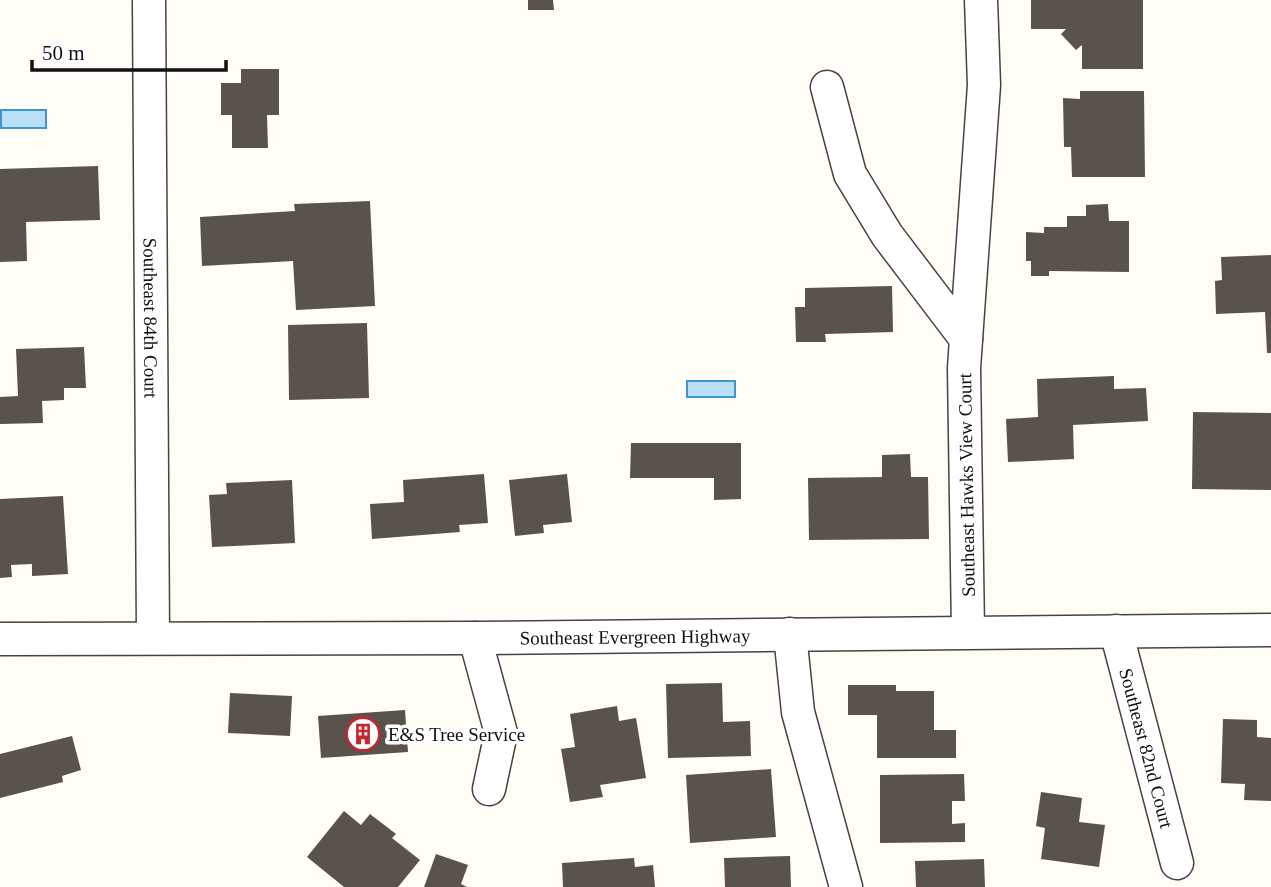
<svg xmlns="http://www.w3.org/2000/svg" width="1271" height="887" font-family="Georgia,serif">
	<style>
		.water { fill: #b9e0f7; stroke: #3f96cf; stroke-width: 2 }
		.building { fill: #5a524d }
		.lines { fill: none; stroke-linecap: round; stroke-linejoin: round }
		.minor-casing { stroke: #444; stroke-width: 35 }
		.minor { stroke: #fff; stroke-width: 32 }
		.labels { text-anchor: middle; stroke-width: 7; stroke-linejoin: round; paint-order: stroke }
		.street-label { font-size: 19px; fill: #111; stroke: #fff }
		.poi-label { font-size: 19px; fill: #111; stroke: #fff; text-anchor: start }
	</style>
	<rect width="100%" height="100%" fill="#fffdf5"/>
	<path class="water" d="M1 110H46V128H1Z
		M687 381H735V397H687Z"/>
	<path class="building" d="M528 0H553L554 10H528Z
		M1031 0H1143V69H1082V45L1076 50 1061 34 1066 29H1031Z
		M241 69H279V115H267L268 148H232V115H221V83H241Z
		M1080 91H1144L1145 177H1072L1071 147H1064L1063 98 1080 99Z
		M98 166 100 220 26 222 27 261 0 262V169Z
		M370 201 375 306 296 310 293 261 202 266 200 217 295 211 294 204Z
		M1108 204 1109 221H1129V272L1049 271V276H1031V261H1026V232L1044 233V227H1067V216H1086V205Z
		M1271 255V353H1267L1265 312 1216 314 1215 281 1222 280 1221 257Z
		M892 286 893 332 825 334 826 342H796L795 307H805V288Z
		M367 323 369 398 289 400 288 325Z
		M84 347 86 388H64V400L42 401 43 423 0 424V397L18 396 16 349Z
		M1114 376V389L1146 388 1148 421 1073 425 1074 459 1008 462 1006 419 1038 417 1037 379Z
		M1193 412 1271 413V490L1192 489Z
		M631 443H741V499L714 500V478H630Z
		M910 454 911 477H928L929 539 809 540 808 478 882 477V455Z
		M484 474 488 523 459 525 460 532 372 539 370 504 404 502 403 480Z
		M567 474 572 522 543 525 544 533 515 536 509 480Z
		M292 480 295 543 212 547 209 495 227 494 226 483Z
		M63 496 68 574 32 576V564L11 565 12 577 0 578V499Z
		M722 683 723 722 750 721 751 756 668 758 666 684Z
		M848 685H896V691H934V730H956V758H877V715H848Z
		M230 693 292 696 290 736 228 733Z
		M617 706 619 721 636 718 646 778 600 785 603 797 570 802 561 749 575 747 570 714Z
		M405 710 408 752 321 758 318 716Z
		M1223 719 1257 720V737L1271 738V801L1244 800 1245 784 1221 783Z
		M72 736 81 770 62 776 63 782 0 798V754Z
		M771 769 776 837 690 843 686 775Z
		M964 774 965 801H952V824L965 823V842L880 843V775Z
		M1041 792 1082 798 1079 822 1105 825 1099 867 1041 859 1045 828 1036 826Z
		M344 811 361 825 370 814 396 834 392 838 420 860 398 887H344L307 857Z
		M436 854 468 865 461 884 467 887H424Z
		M790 856 791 887H725L724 858Z
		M634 858 635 867 653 865 655 887H563L562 863Z
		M984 859 985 887H916L915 861Z"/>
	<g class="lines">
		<defs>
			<g id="minor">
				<path id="s1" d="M149 0 153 637"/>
				<path d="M827 87 850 174 887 235 966 339"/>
				<path id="s2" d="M1116 631 1177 863"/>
				<path d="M968 632 964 368 984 85 981 0"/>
				<path d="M790 634 798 712 846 887"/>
				<path d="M475 638 501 733 489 789"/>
				<path id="s3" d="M0 639 475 638 1271 630"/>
			</g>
		</defs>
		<use href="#minor" class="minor-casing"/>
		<use href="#minor" class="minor"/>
	</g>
	<defs>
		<symbol id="building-ring" viewBox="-11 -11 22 22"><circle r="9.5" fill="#fff" stroke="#c4262e" stroke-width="1.5"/><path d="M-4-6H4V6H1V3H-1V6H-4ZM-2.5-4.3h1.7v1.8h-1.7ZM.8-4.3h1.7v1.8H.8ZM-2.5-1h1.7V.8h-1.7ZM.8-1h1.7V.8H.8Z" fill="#c4262e"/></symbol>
	</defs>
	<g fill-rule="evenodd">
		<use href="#building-ring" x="344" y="715" width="38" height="38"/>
	</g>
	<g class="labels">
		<g class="street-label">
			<text dy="7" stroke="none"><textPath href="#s1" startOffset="318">Southeast 84th Court</textPath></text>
			<text transform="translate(966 485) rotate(-91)" y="7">Southeast Hawks View Court</text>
			<text dy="7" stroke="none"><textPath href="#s3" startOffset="635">Southeast Evergreen Highway</textPath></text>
			<text dy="7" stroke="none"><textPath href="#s2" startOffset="121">Southeast 82nd Court</textPath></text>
		</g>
		<g class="poi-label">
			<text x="388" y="741">E&amp;S Tree Service</text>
		</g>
	</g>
	<path d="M32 60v10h194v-10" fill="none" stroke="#111111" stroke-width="3.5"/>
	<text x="42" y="60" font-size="21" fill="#111111" stroke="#ffffff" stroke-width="5" paint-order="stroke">50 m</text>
</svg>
